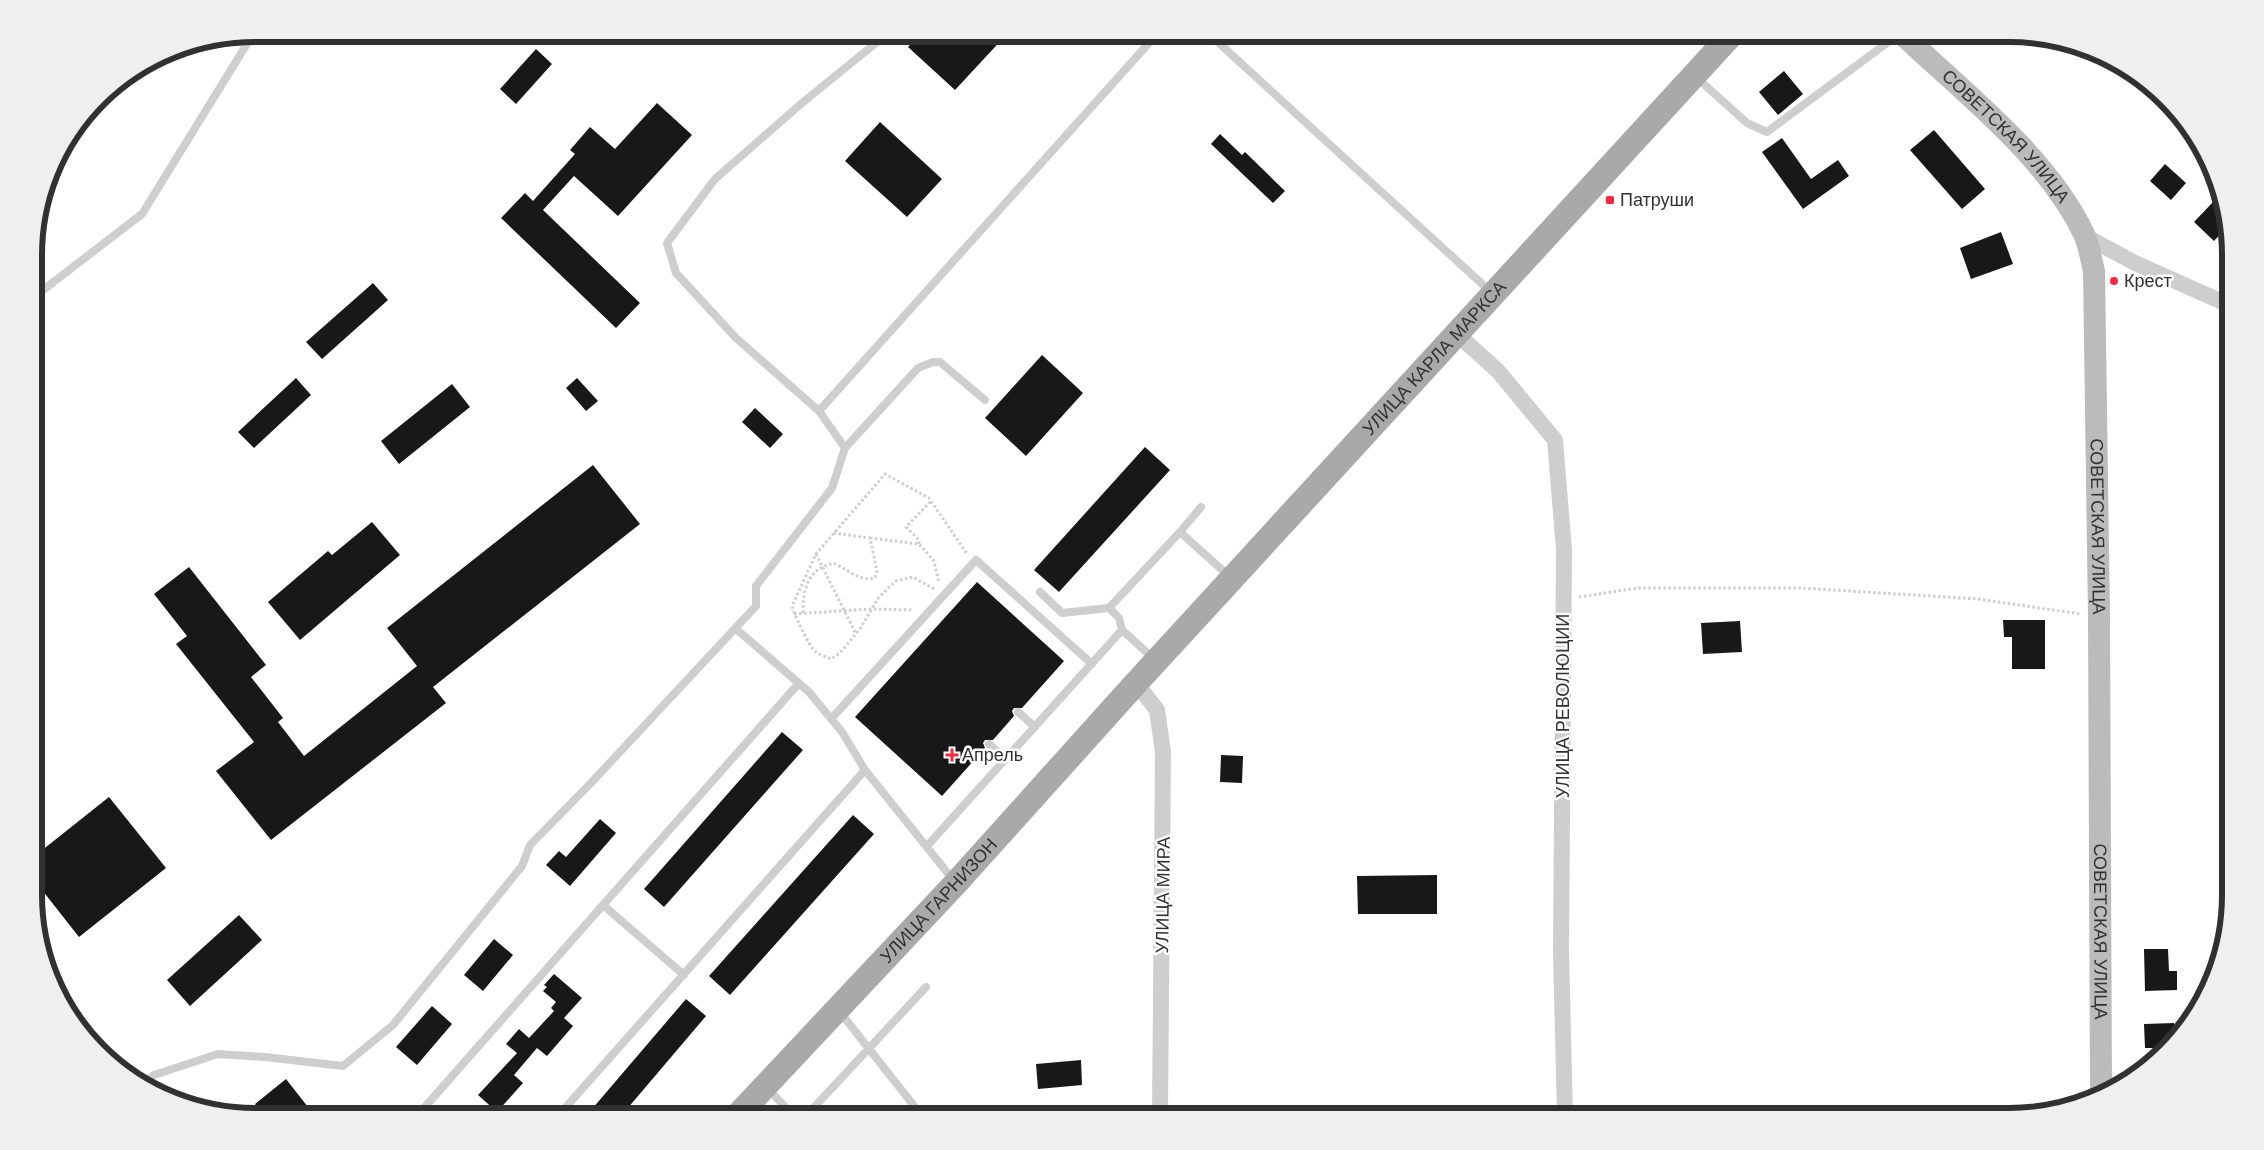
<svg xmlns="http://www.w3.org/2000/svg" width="2264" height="1150" font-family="Helvetica,sans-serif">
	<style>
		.building { fill: #181818 }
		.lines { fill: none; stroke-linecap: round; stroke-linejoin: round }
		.path { stroke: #cecece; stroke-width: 3; stroke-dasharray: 2.5 2.5; stroke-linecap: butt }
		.lane { stroke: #cecece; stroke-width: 8 }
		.street { stroke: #cecece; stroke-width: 16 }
		.secondary { stroke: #bbb; stroke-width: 22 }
		.primary { stroke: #a9a9a9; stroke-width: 25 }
		.poi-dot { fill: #f22941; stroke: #fff; stroke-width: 2 }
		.labels { text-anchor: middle; stroke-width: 5; stroke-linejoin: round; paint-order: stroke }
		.street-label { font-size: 18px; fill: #313131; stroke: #fff }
		.poi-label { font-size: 18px; fill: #313131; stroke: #fff; text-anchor: start }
		.rim { fill: none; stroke: #313131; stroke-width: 6 }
	</style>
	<rect width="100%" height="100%" fill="#fff"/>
	<path class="building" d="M920 34H1007L955 90 908 47Z
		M536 49 552 64 516 104 500 89Z
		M1784 71 1803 94 1778 115 1759 92Z
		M657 103 692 135 618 216 574 176 543 210 640 303 616 328 501 218 525 193 533 201 575 154 570 150 590 127 615 149Z
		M880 122 942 179 907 217 845 161Z
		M1934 130 1985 189 1962 209 1910 150Z
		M1220 134 1242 155 1245 152 1285 191 1273 203 1211 144Z
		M1782 138 1811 179 1838 160 1849 176 1803 209 1762 152Z
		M2165 164 2186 183 2171 200 2150 181Z
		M2213 202 2223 212 2228 226 2214 241 2194 222Z
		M2001 232 2013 264 1971 279 1960 248Z
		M373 283 388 300 322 359 306 342Z
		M1042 355 1083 393 1026 456 985 418Z
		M296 378 311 395 254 448 238 432Z
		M577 378 598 401 586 411 566 388Z
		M452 384 470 407 399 464 381 441Z
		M755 408 783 434 770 448 742 422Z
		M1145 447 1170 470 1059 592 1034 570Z
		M593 465 640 524 433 687 446 703 271 840 216 771 254 742 176 644 187 636 154 594 189 567 266 665 251 677 283 718 278 722 304 756 417 666 387 628Z
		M372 522 400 555 300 640 268 602 328 551 332 555Z
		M977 582 1064 661 1022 708H1014L1012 711 1014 716 993 740H985L983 743 985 748 942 796 855 717Z
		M2003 620H2045V669H2012V637H2004Z
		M1740 621 1742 652 1703 654 1701 623Z
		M782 732 803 750 664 907 644 889Z
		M1221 755 1243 756 1242 783 1220 782Z
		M109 797 166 868 79 937 42 890 36 895V855Z
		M853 815 874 834 730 995 709 976Z
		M600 819 616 833 570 886 546 865 559 851 566 857Z
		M1437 875V914H1358L1357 876Z
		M239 915 262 940 190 1006 167 980Z
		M494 939 513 955 483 991 464 975Z
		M2144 949H2168L2169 971H2177V990L2145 991Z
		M554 974 582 998 564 1018 573 1026 547 1056 537 1048 514 1075 523 1083 497 1112 478 1095 517 1053 506 1044 519 1029 529 1038 554 1011 551 1008 556 1002 543 991 547 987 544 985Z
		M686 999 706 1016 621 1116H586Z
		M432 1006 452 1024 417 1065 396 1047Z
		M2174 1023V1042L2167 1048H2145L2144 1024Z
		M1081 1060 1082 1085 1038 1089 1036 1064Z
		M286 1079 315 1116H265L255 1104Z"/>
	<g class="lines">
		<path class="path" d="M870 538 919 544 934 561 939 583
			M919 544V540L906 527 931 501
			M816 554 856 634
			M934 589 913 577 896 581 879 597 860 629 840 653 831 659C826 657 820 655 816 652 808 645 795 616 792 606L816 554 885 474 929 498 967 554
			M1579 597 1638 588H1801L1978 599 2081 614
			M803 613C803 589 807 570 833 563 847 569 860 582 875 578L877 571 870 538 834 533
			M794 614 871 609 913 610"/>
		<path class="lane" d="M1209 34 1492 293
			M1697 78 1747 123 1767 132 1899 34
			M34 297 142 214 253 34
			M819 411 1157 34
			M845 448 918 368 933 362H940L985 400
			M1180 532 1201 507
			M1040 592 1062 613 1109 608
			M735 628 809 692 842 732 865 770
			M1122 630 1119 618 1109 608 1180 532 1230 577
			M1018 712 1035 727
			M831 719 976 560 1092 664
			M989 744 1006 759
			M927 846 1122 630 1153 658
			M684 975 603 905 799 683
			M840 1012 922 1116
			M145 1083 154 1075 218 1054 265 1057 343 1066 393 1025 522 866 530 845 590 784 756 606V586L832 488 845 448 819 411 736 338 676 273 667 243 715 179 802 103 887 34
			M768 1089 794 1116
			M417 1116 603 905
			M558 1116 865 770 954 881
			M806 1116 926 987"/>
		<path class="street" d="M2085 236 2135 263 2229 305
			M1457 334 1498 371 1555 440 1564 550 1561 951 1565 1116
			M1136 683 1157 710 1163 752 1160 1116"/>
		<path class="secondary" id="s1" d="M1902 34C1964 93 2047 156 2084 234 2089 245 2091 259 2094 271L2099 617 2101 1094"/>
		<path class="primary" id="s2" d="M737 1116 956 883 1136 683 1732 34"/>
	</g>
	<g class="poi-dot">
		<rect x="1605" y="195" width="10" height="10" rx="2.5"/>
		<circle cx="2114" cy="281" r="5"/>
		<path d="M949.5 747.5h5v5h5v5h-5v5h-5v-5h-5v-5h5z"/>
	</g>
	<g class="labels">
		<g class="street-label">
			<text dy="6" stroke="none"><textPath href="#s1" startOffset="146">СОВЕТСКАЯ УЛИЦА</textPath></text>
			<text dy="6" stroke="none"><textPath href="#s2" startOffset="1030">УЛИЦА КАРЛА МАРКСА</textPath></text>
			<text dy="6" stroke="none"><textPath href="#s1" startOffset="566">СОВЕТСКАЯ УЛИЦА</textPath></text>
			<text transform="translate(1563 706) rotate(-90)" y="6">УЛИЦА РЕВОЛЮЦИИ</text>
			<text transform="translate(1163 895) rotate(-89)" y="6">УЛИЦА МИРА</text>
			<text dy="6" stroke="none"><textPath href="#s2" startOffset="295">УЛИЦА ГАРНИЗОН</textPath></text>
			<text dy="6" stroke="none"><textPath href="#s1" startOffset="971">СОВЕТСКАЯ УЛИЦА</textPath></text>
		</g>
		<g class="poi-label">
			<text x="1620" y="206">Патруши</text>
			<text x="2124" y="287">Крест</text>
			<text x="962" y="761">Апрель</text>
		</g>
	</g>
	<path d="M0 0H2264V1150H0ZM255 42H2009A213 213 0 0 1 2222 255V895A213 213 0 0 1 2009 1108H255A213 213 0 0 1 42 895V255A213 213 0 0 1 255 42Z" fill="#efefef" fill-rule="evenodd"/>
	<path class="rim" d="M255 42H2009A213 213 0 0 1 2222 255V895A213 213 0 0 1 2009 1108H255A213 213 0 0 1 42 895V255A213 213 0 0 1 255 42Z"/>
</svg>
